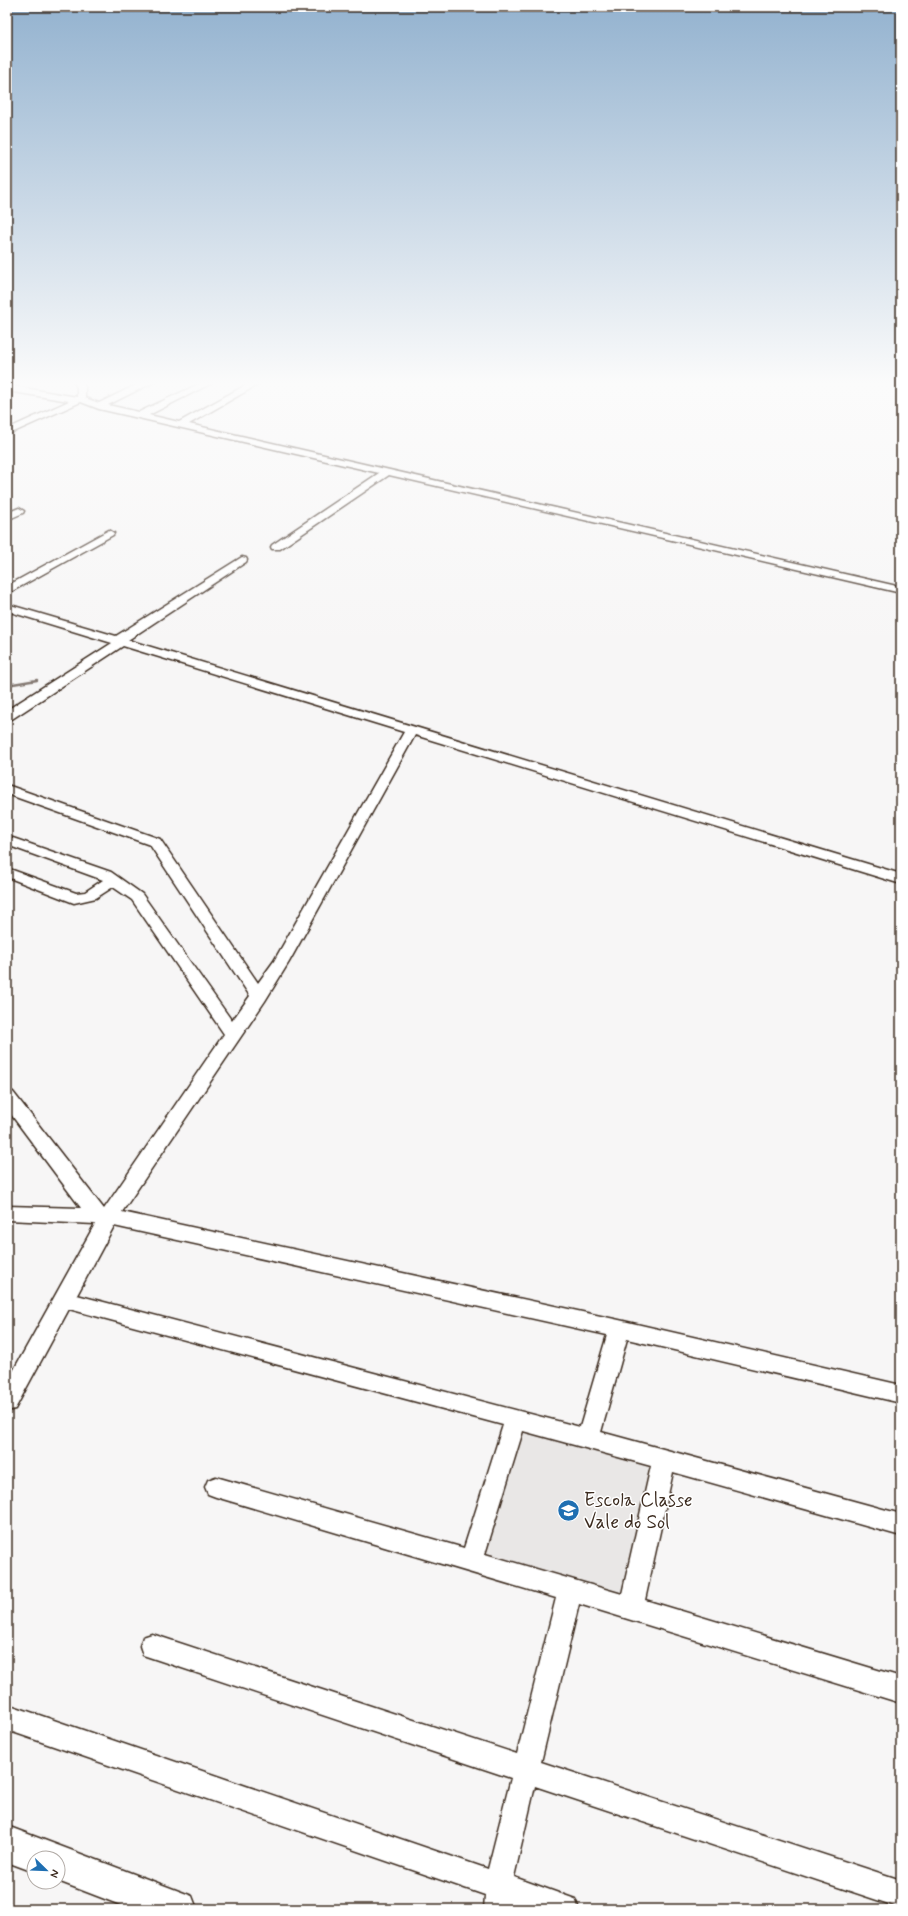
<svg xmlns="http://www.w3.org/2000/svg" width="908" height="1916" font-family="Mynerve,sans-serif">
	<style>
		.built { fill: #e9e7e6 }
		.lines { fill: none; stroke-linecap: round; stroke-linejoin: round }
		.stream { stroke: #847972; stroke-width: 2.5 }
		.minor-casing { stroke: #3b2a1e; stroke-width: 3 }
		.major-casing { stroke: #3b2a1e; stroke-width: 3 }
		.minor { fill: #fff; fill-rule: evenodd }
		.major { fill: #fff; fill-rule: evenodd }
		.labels { text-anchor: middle; stroke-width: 3; stroke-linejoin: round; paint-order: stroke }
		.near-poi-label { font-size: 19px; fill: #3b2a1e; stroke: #fff; text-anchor: start }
	</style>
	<rect width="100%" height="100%" fill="#f7f6f6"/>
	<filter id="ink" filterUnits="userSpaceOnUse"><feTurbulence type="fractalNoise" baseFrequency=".025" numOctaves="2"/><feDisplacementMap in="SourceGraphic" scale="8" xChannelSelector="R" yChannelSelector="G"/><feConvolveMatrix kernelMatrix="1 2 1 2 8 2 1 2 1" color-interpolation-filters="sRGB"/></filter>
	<g filter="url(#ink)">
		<path class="built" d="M526 1433 647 1465 651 1471 622 1592 618 1594 490 1556 484 1549 522 1435Z"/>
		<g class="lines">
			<path class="stream" d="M7 685 37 680"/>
			<defs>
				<path id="minor" d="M73 381H82L85 387V398L99 403 144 381H156L108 405 139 412 205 381H216L149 415 179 422 253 381H264L189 424 901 587V593L389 475 280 549H272L271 547 272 545 379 473 99 409 81 402 7 435V429L69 401 7 391V385L77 397V387Z
					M19 508 24 511 23 513 7 520V513Z
					M109 530 114 533 113 535 7 594V586Z
					M242 557 246 558 247 560 246 562 128 640 901 874V884L415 735 289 962 265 1001 122 1212 619 1320 901 1385V1403L627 1339 601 1432 901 1514V1536L673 1472 645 1600 901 1677V1703L579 1604 541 1762 901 1880V1908L535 1786 514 1877 575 1899 579 1909H524L512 1905V1909H484L485 1895 7 1730V1704L488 1869 511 1778 152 1658 143 1655 140 1646 143 1637 152 1634 517 1754 556 1598 216 1497 208 1494 205 1487 208 1480 216 1477 464 1548 503 1425 69 1309 15 1409 7 1411V1382L95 1224 7 1220V1206L81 1208 7 1109V1090L13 1092 104 1209 224 1034 132 900 113 887 96 898 74 903 7 877V868L76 893 85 892 103 880 7 845V836L111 872 142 894 232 1021 250 996 150 845 7 794V785L160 839 258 983 274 961 404 732 123 646 12 719 7 720V710L112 643 7 611V604L116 636ZM114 1226 607 1335 580 1427 77 1295ZM523 1431 651 1466 622 1594 485 1554Z"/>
				<path id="major" d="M7 1826 192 1896 197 1909H131L58 1881V1858H34V1872L7 1862Z"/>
			</defs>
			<use href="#minor" class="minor-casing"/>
			<use href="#major" class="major-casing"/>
			<use href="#minor" class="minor"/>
			<use href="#major" class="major"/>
		</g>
	</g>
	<linearGradient id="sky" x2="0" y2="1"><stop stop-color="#93b2cf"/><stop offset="0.59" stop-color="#fbfbfb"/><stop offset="1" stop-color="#fbfbfb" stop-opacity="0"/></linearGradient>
	<rect width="908" height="650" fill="url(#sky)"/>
	<defs>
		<symbol id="school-disc" viewBox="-11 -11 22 22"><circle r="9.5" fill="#1f6fb2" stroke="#fff"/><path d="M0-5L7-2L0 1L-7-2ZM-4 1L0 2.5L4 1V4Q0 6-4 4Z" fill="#fff"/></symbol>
	</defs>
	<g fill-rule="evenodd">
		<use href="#school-disc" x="556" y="1498" width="25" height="25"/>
	</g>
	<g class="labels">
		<g class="near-poi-label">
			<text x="584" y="1506">Escola Classe<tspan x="584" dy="22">Vale do Sol</tspan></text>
		</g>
	</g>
	<rect width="908" height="1916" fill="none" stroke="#fff" stroke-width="24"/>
	<rect x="12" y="12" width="884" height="1892" fill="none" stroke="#3b2a1e" stroke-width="1.5" filter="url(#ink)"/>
	<g transform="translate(46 1870) rotate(113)"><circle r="19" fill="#ffffff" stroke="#b1aaa5"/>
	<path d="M0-3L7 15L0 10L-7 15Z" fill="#1f6fb2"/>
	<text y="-6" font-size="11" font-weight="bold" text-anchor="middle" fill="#3b2a1e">N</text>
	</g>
</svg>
